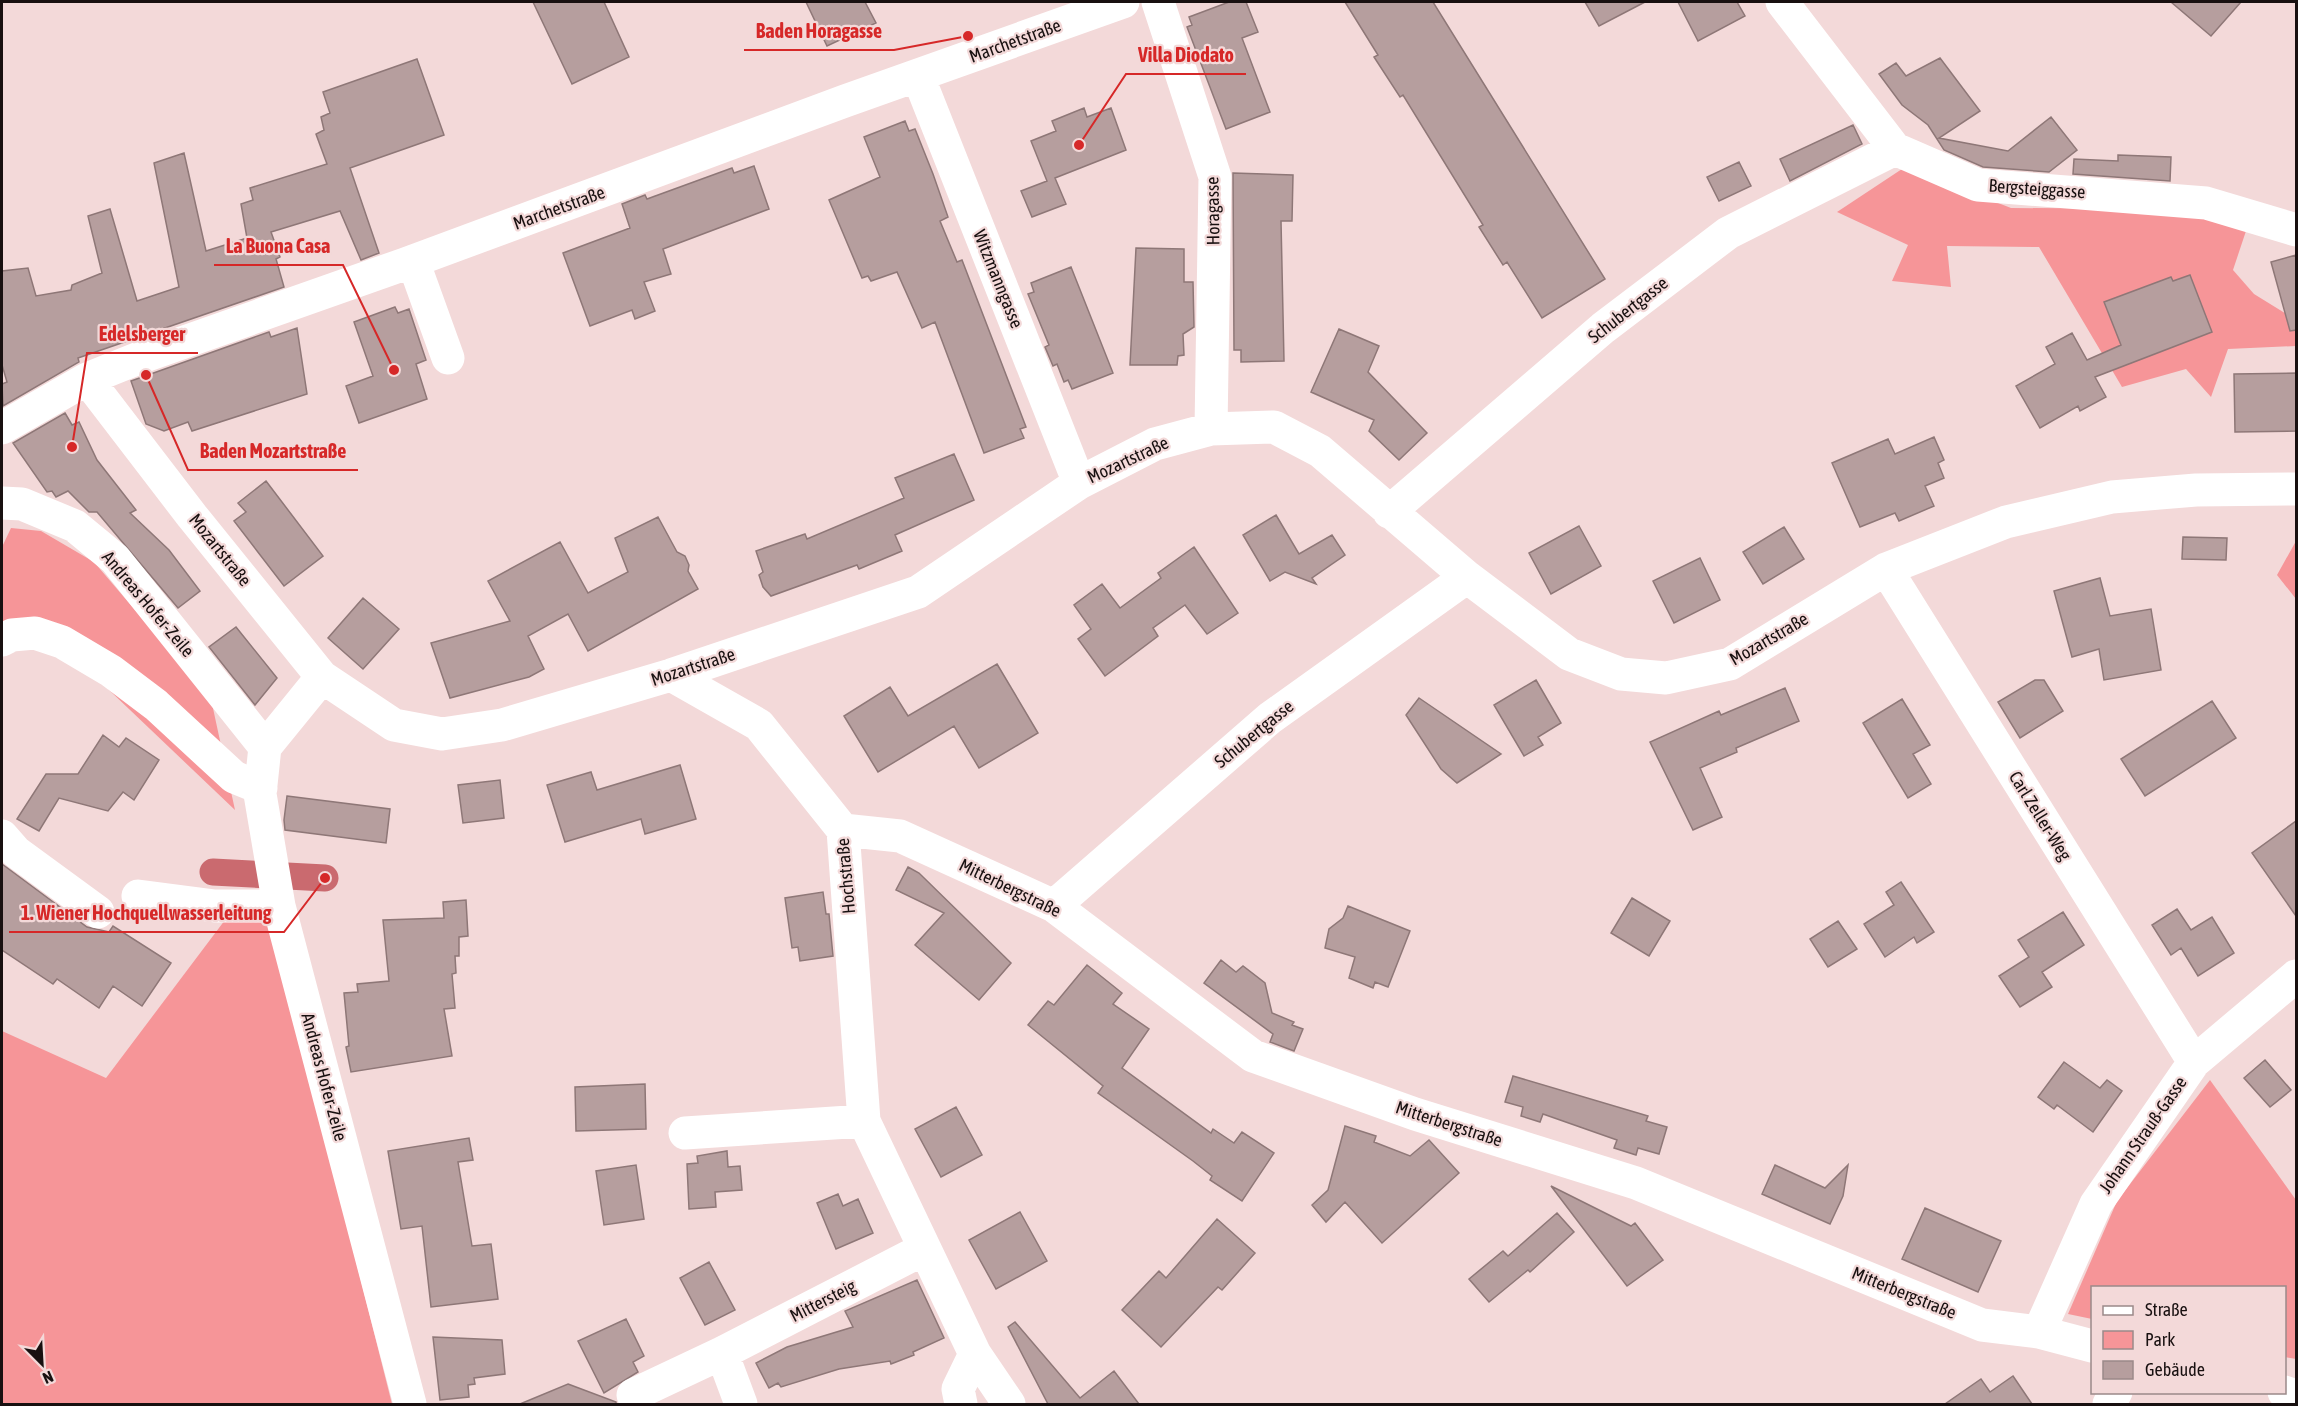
<svg xmlns="http://www.w3.org/2000/svg" width="2298" height="1406" font-family="'Asap Condensed',sans-serif">
	<style>
		.green { fill: #f69598 }
		.lines { fill: none; stroke-linecap: round; stroke-linejoin: round }
		.canal { stroke: #ca6a6f; stroke-width: 27 }
		.building { fill: #b69e9e; stroke: #8e7777; stroke-width: 1.5 }
		.minor { stroke: #fff; stroke-width: 33 }
		.labels { text-anchor: middle; stroke-width: 4.5; stroke-linejoin: round; paint-order: stroke }
		.street-label { font-size: 18px; fill: #181010; stroke: #f3d9d9 }
		.leader { fill: none; stroke: #d62828; stroke-width: 2 }
		.callout-dot { fill: #d62828; stroke: #f3d9d9; stroke-width: 2 }
		.callout-label { font-size: 20px; text-anchor: middle; font-weight: bold; fill: #d62828; stroke: #f3d9d9; stroke-width: 4.5; stroke-linejoin: round; paint-order: stroke }
	</style>
	<rect width="100%" height="100%" fill="#f3d9d9"/>
	<path class="green" d="M1905 167 2011 208 2195 209 2247 228 2233 270 2254 294 2296 320V346L2228 349 2211 397 2186 369 2122 387 2039 247 1947 246 1951 287 1892 281 1908 245 1837 212Z
		M11 528 41 531 94 562 211 699 235 810 108 689 124 665 2 626V547Z
		M2296 541V599L2277 575Z
		M268 912 392 1404H2V1031L106 1078 228 916Z
		M2210 1080 2296 1200V1359L2285 1357 2284 1288H2092V1319L2068 1314 2117 1201Z"/>
	<g class="lines">
		<path class="canal" d="M213 872 325 878"/>
	</g>
	<path class="building" d="M533 2H604L629 57 572 84Z
		M806 2H865L876 23 827 46Z
		M1229 2H1246L1258 32 1242 38 1270 112 1226 129 1187 27 1192 25 1189 17Z
		M1345 2H1433L1605 279 1542 318 1507 262 1503 265 1479 227 1483 225 1403 95 1400 97 1374 57 1378 55Z
		M1585 2H1645L1599 26Z
		M1678 2H1737L1745 16 1698 41Z
		M2171 2H2241L2211 36Z
		M1940 58 1980 111 1939 138 2008 151 2051 117 2077 150 2049 172 1983 167 1944 150 1928 125 1902 105 1879 74 1896 63 1906 76Z
		M417 59 444 135 350 168 379 253 361 260 340 211 271 232 280 257 276 259 284 287 78 358 79 362 3 406 2 384 7 382 2 365V271L28 268 36 296 71 290 72 285 102 273 88 216 110 209 137 301 179 287 154 163 184 153 206 251 247 238 241 204 253 200 250 188 327 164 316 134 324 130 321 117 330 113 323 92Z
		M1084 108 1087 117 1111 108 1126 150 1055 178 1066 204 1032 217 1021 191 1047 181 1031 141 1056 131 1052 121Z
		M905 121 909 131 915 129 933 174 948 217 940 221 957 262 962 260 1026 427 1020 429 1024 438 984 453 935 322 922 328 897 272 871 281 868 276 862 278 829 200 880 177 864 137Z
		M1853 125 1862 144 1790 181 1780 159Z
		M2118 155 2171 157 2170 181 2073 174 2074 159 2118 161Z
		M1739 162 1751 186 1719 201 1707 177Z
		M754 166 769 209 663 249 671 274 644 282 655 311 635 319 632 310 590 326 563 253 630 228 622 204 645 195 647 199 732 168 734 173Z
		M1233 173 1293 175 1292 221H1281L1284 361 1241 362V350H1234Z
		M1136 248 1184 249V282H1193L1194 327 1183 334 1184 355 1178 356 1177 365H1130Z
		M2296 255V330L2290 331 2271 262Z
		M1071 267 1113 373 1072 389 1068 380 1064 382 1057 364 1053 366 1045 347 1049 345 1028 294 1034 292 1031 283Z
		M2190 275 2212 332 2095 377 2106 397 2080 411 2078 406 2040 428 2016 386 2055 364 2046 347 2072 333 2087 360 2121 345 2104 302 2171 277 2173 281Z
		M395 307 398 313 409 309 426 360 416 364 427 399 359 423 346 386 373 376 354 322Z
		M297 328 307 394 192 431 188 422 164 431 146 424 131 381 269 332 271 337Z
		M1339 329 1379 346 1368 372 1427 433 1399 460 1369 431 1374 420 1311 392Z
		M2296 373V431L2235 432 2234 374Z
		M65 413 72 425 79 422 97 460 136 510 130 513 169 550 200 591 178 608 97 512H89L68 491 56 497 52 491 47 492 13 443Z
		M1934 437 1944 460 1938 463 1944 478 1925 486 1934 506 1899 521 1895 513 1860 527 1832 463 1888 439 1895 454Z
		M954 454 974 500 895 535 902 551 859 569 857 565 771 596 763 587 759 575 763 572 756 551 805 534 807 539 904 498 895 478Z
		M266 481 323 556 284 586 234 521 246 512 238 503Z
		M1276 515 1299 554 1332 535 1345 555 1312 578 1316 584 1285 572 1270 581 1243 535Z
		M658 517 677 552 685 556 689 565 688 571 698 589 588 651 568 614 528 636 544 669 529 677 450 698 431 643 510 621 488 581 560 542 588 593 628 572 615 538Z
		M1579 526 1601 566 1551 594 1529 553Z
		M1784 527 1804 559 1763 584 1743 552Z
		M2183 537 2227 538 2226 560 2182 559Z
		M1194 547 1238 613 1207 634 1185 605 1153 628 1158 636 1105 676 1078 639 1091 629 1074 605 1102 584 1120 608 1161 578 1158 573Z
		M1700 558 1720 600 1674 623 1653 581Z
		M2100 578 2110 616 2151 609 2161 670 2104 680 2099 649 2072 657 2054 591Z
		M363 598 399 629 363 669 328 638Z
		M236 627 277 678 255 705 209 647Z
		M997 664 1038 733 979 768 954 726 878 772 844 716 890 687 908 716Z
		M1536 680 1561 723 1538 737 1543 745 1524 756 1494 705Z
		M2035 680H2044L2063 711 2020 738 1998 702Z
		M1785 688 1799 721 1736 748 1737 752 1700 768 1722 817 1693 830 1650 742 1719 711 1721 715Z
		M1419 698 1501 754 1457 783 1441 769 1406 715Z
		M1902 699 1930 745 1913 754 1931 784 1908 798 1863 723Z
		M2212 701 2236 738 2145 796 2121 759Z
		M103 735 119 747 126 738 159 760 134 800 123 792 108 811 59 798 39 831 17 819 46 774H78Z
		M680 765 696 819 645 834 641 819 565 842 547 785 591 772 597 790Z
		M500 780 504 818 463 823 458 785Z
		M287 796 390 809 386 843 285 830 284 820Z
		M2296 821V916L2252 853Z
		M2 864 87 927 109 932 113 926 171 963 142 1006 113 986 99 1008 57 979 53 984 2 950Z
		M908 867 919 873 1011 963 979 1000 915 945 944 913 896 890Z
		M1901 882 1934 932 1917 943 1914 937 1885 957 1864 924 1894 905 1886 892Z
		M823 892 826 914H829L833 956 800 961 798 947 792 948 785 898Z
		M1632 898 1670 921 1649 956 1611 933Z
		M466 900 468 936 459 937V956H455L456 973 452 974 455 1008 444 1009 452 1056 351 1072 346 1047 349 1046 344 993 358 992 357 984 389 981 383 920 444 918 443 902Z
		M1348 906 1410 931 1388 987 1375 982 1373 988 1349 978 1355 957 1325 948 1329 929 1343 918Z
		M2177 909 2191 930 2212 917 2234 953 2198 976 2181 948 2171 955 2152 925Z
		M2063 912 2084 945 2042 972 2052 987 2020 1007 1999 976 2029 957 2018 940Z
		M1838 921 1857 949 1828 967 1810 939Z
		M1221 960 1236 972 1243 966 1265 983 1272 1013 1294 1022 1292 1025 1303 1029 1294 1051 1270 1042 1273 1034 1204 983Z
		M1087 965 1122 993 1113 1004 1149 1029 1122 1068 1211 1133 1213 1129 1234 1143 1242 1132 1274 1153 1242 1201 1210 1180 1212 1176 1193 1161 1098 1093 1103 1086 1028 1025 1048 1001 1054 1005Z
		M2265 1060 2291 1090 2270 1107 2244 1078Z
		M2064 1062 2100 1088 2107 1080 2122 1091 2093 1132 2057 1105 2054 1109 2038 1097Z
		M1513 1076 1648 1116 1646 1121 1667 1127 1659 1154 1638 1148 1636 1155 1614 1148 1617 1140 1543 1114 1540 1122 1521 1116 1523 1107 1505 1102Z
		M645 1084 646 1129 576 1131 575 1087Z
		M956 1107 982 1155 941 1177 915 1129Z
		M1345 1126 1376 1136 1374 1142 1410 1156 1429 1140 1459 1173 1382 1243 1345 1202 1326 1222 1312 1205 1328 1190Z
		M469 1138 473 1160 458 1162 472 1246 491 1244 498 1299 431 1307 422 1226 401 1229 388 1151Z
		M727 1151 728 1167 740 1166 742 1190 715 1192 716 1207 689 1209 687 1164 698 1163 697 1156Z
		M636 1165 644 1219 604 1225 596 1171Z
		M1775 1165 1825 1188 1848 1165 1843 1196 1830 1224 1762 1194Z
		M1551 1186 1631 1226 1635 1223 1663 1260 1627 1286Z
		M838 1194 843 1206 858 1199 873 1233 836 1249 817 1203Z
		M1925 1208 2001 1241 1978 1292 1902 1259Z
		M1020 1212 1047 1261 996 1289 969 1240Z
		M1557 1213 1574 1232 1530 1272 1528 1270 1489 1302 1469 1279 1503 1251 1508 1256Z
		M1217 1219 1255 1253 1222 1290 1218 1287 1161 1347 1122 1310 1159 1271 1166 1278Z
		M709 1262 735 1310 705 1325 680 1278Z
		M917 1280 944 1338 913 1352 914 1355 891 1364 890 1361 839 1369 781 1387 778 1383 769 1388 756 1363 787 1347 853 1327 845 1311Z
		M626 1319 644 1356 633 1362 638 1372 604 1393 578 1341Z
		M1015 1322 1080 1398 1114 1371 1139 1404H1048L1008 1327Z
		M433 1337 502 1340 505 1374 474 1378 475 1384 468 1385 469 1397 440 1400Z
		M2013 1376 2032 1404H1945L1981 1379 1990 1392Z
		M568 1384 616 1402V1404H520Z"/>
	<g class="lines">
		<path class="minor" d="M1158 2 1215 177 1211 429
			M1782 2 1895 149 1978 185 2206 203 2296 230
			M918 76 1079 483
			M413 261 448 358
			M87 379 192 516 322 677 394 725 442 734 502 725 671 675 918 592 1079 483 1155 444 1211 429 1274 427 1320 451 1467 577 1569 654 1621 674 1666 678 1730 664 1886 569 2006 522 2112 497 2196 490 2296 489
			M2 428 87 379 139 358 405 264 845 101 1123 2
			M2 503 22 504 75 526 115 559 265 747
			M1389 512 1603 328 1728 233 1895 149
			M1886 569 2194 1062
			M2 640 12 635 35 633 62 642 111 671 156 705 234 777 261 788
			M671 675 759 725 843 830 864 1121 975 1354 1009 1404
			M322 677 265 747 260 794 279 906 410 1404
			M843 830 900 836 1054 906 1253 1056 1415 1114 1636 1183 1982 1325 2039 1332 2092 1346
			M2 836 16 852 98 912
			M138 896 215 906H279
			M1054 906 1270 718 1467 577
			M685 1133 864 1121
			M2039 1332 2096 1204 2194 1062 2296 976
			M722 1353 741 1404
			M2284 1392 2296 1396
			M633 1395 722 1353 924 1249
			M961 1404 958 1389 975 1354
			M2109 1404 2116 1392"/>
	</g>
	<g class="labels">
		<g class="street-label">
			<text transform="translate(1015 41) rotate(-20)" y="6">Marchetstraße</text>
			<text transform="translate(2037 189) rotate(4)" y="6">Bergsteiggasse</text>
			<text transform="translate(559 208) rotate(-20)" y="6">Marchetstraße</text>
			<text transform="translate(1213 211) rotate(-91)" y="6">Horagasse</text>
			<text transform="translate(998 279) rotate(68)" y="6">Witzmanngasse</text>
			<text transform="translate(1628 310) rotate(-38)" y="6">Schubertgasse</text>
			<text transform="translate(1128 460) rotate(-25)" y="6">Mozartstraße</text>
			<text transform="translate(220 550) rotate(51)" y="6">Mozartstraße</text>
			<text transform="translate(148 604) rotate(50)" y="6">Andreas Hofer-Zeile</text>
			<text transform="translate(1769 639) rotate(-30)" y="6">Mozartstraße</text>
			<text transform="translate(693 667) rotate(-18)" y="6">Mozartstraße</text>
			<text transform="translate(1254 734) rotate(-39)" y="6">Schubertgasse</text>
			<text transform="translate(2040 816) rotate(58)" y="6">Carl Zeller-Weg</text>
			<text transform="translate(846 876) rotate(-95)" y="6">Hochstraße</text>
			<text transform="translate(1010 888) rotate(26)" y="6">Mitterbergstraße</text>
			<text transform="translate(324 1077) rotate(75)" y="6">Andreas Hofer-Zeile</text>
			<text transform="translate(1449 1124) rotate(18)" y="6">Mitterbergstraße</text>
			<text transform="translate(2143 1135) rotate(-55)" y="6">Johann Strauß-Gasse</text>
			<text transform="translate(1904 1293) rotate(22)" y="6">Mitterbergstraße</text>
			<text transform="translate(823 1301) rotate(-27)" y="6">Mittersteig</text>
		</g>
	</g>
	<path class="leader" d="M968 36L894 50H744M1079 145L1126 74H1246M394 370L343 265H214M72 447L87 353H198M146 375L188 470H358M325 878L284 932H9"/>
	<g class="callout-dot">
		<circle cx="968" cy="36" r="6"/>
		<circle cx="1079" cy="145" r="6"/>
		<circle cx="394" cy="370" r="6"/>
		<circle cx="72" cy="447" r="6"/>
		<circle cx="146" cy="375" r="6"/>
		<circle cx="325" cy="878" r="6"/>
	</g>
	<g class="callout-label">
		<text x="819" y="38">Baden Horagasse</text>
		<text x="1186" y="62">Villa Diodato</text>
		<text x="278" y="253">La Buona Casa</text>
		<text x="142" y="341">Edelsberger</text>
		<text x="273" y="458">Baden Mozartstraße</text>
		<text x="146" y="920">1. Wiener Hochquellwasserleitung</text>
	</g>
	<rect width="2298" height="1406" fill="none" stroke="#181010" stroke-width="6"/>
	<rect x="2091" y="1286" width="195" height="108" fill="#f3d9d9" stroke="#9b8989" stroke-width="1.5"/>
	<rect x="2103" y="1306" width="30" height="9" fill="#ffffff" stroke="#9b8989" stroke-width="1.5"/>
	<text x="2145" y="1316" font-size="18" fill="#181010">Straße</text>
	<rect x="2103" y="1331" width="30" height="18" fill="#f69598" stroke="#9b8989" stroke-width="1.5"/>
	<text x="2145" y="1346" font-size="18" fill="#181010">Park</text>
	<rect x="2103" y="1361" width="30" height="18" fill="#b69e9e" stroke="#9b8989" stroke-width="1.5"/>
	<text x="2145" y="1376" font-size="18" fill="#181010">Gebäude</text>
	<g transform="translate(42 1364) rotate(156)" stroke="#f3d9d9" stroke-width="4.5" paint-order="stroke">
	<path d="M0-4.5L10 22L0 15L-10 22Z" fill="#181010"/>
	<text y="-9" font-size="16" font-weight="bold" text-anchor="middle" fill="#181010">N</text>
	</g>
</svg>
